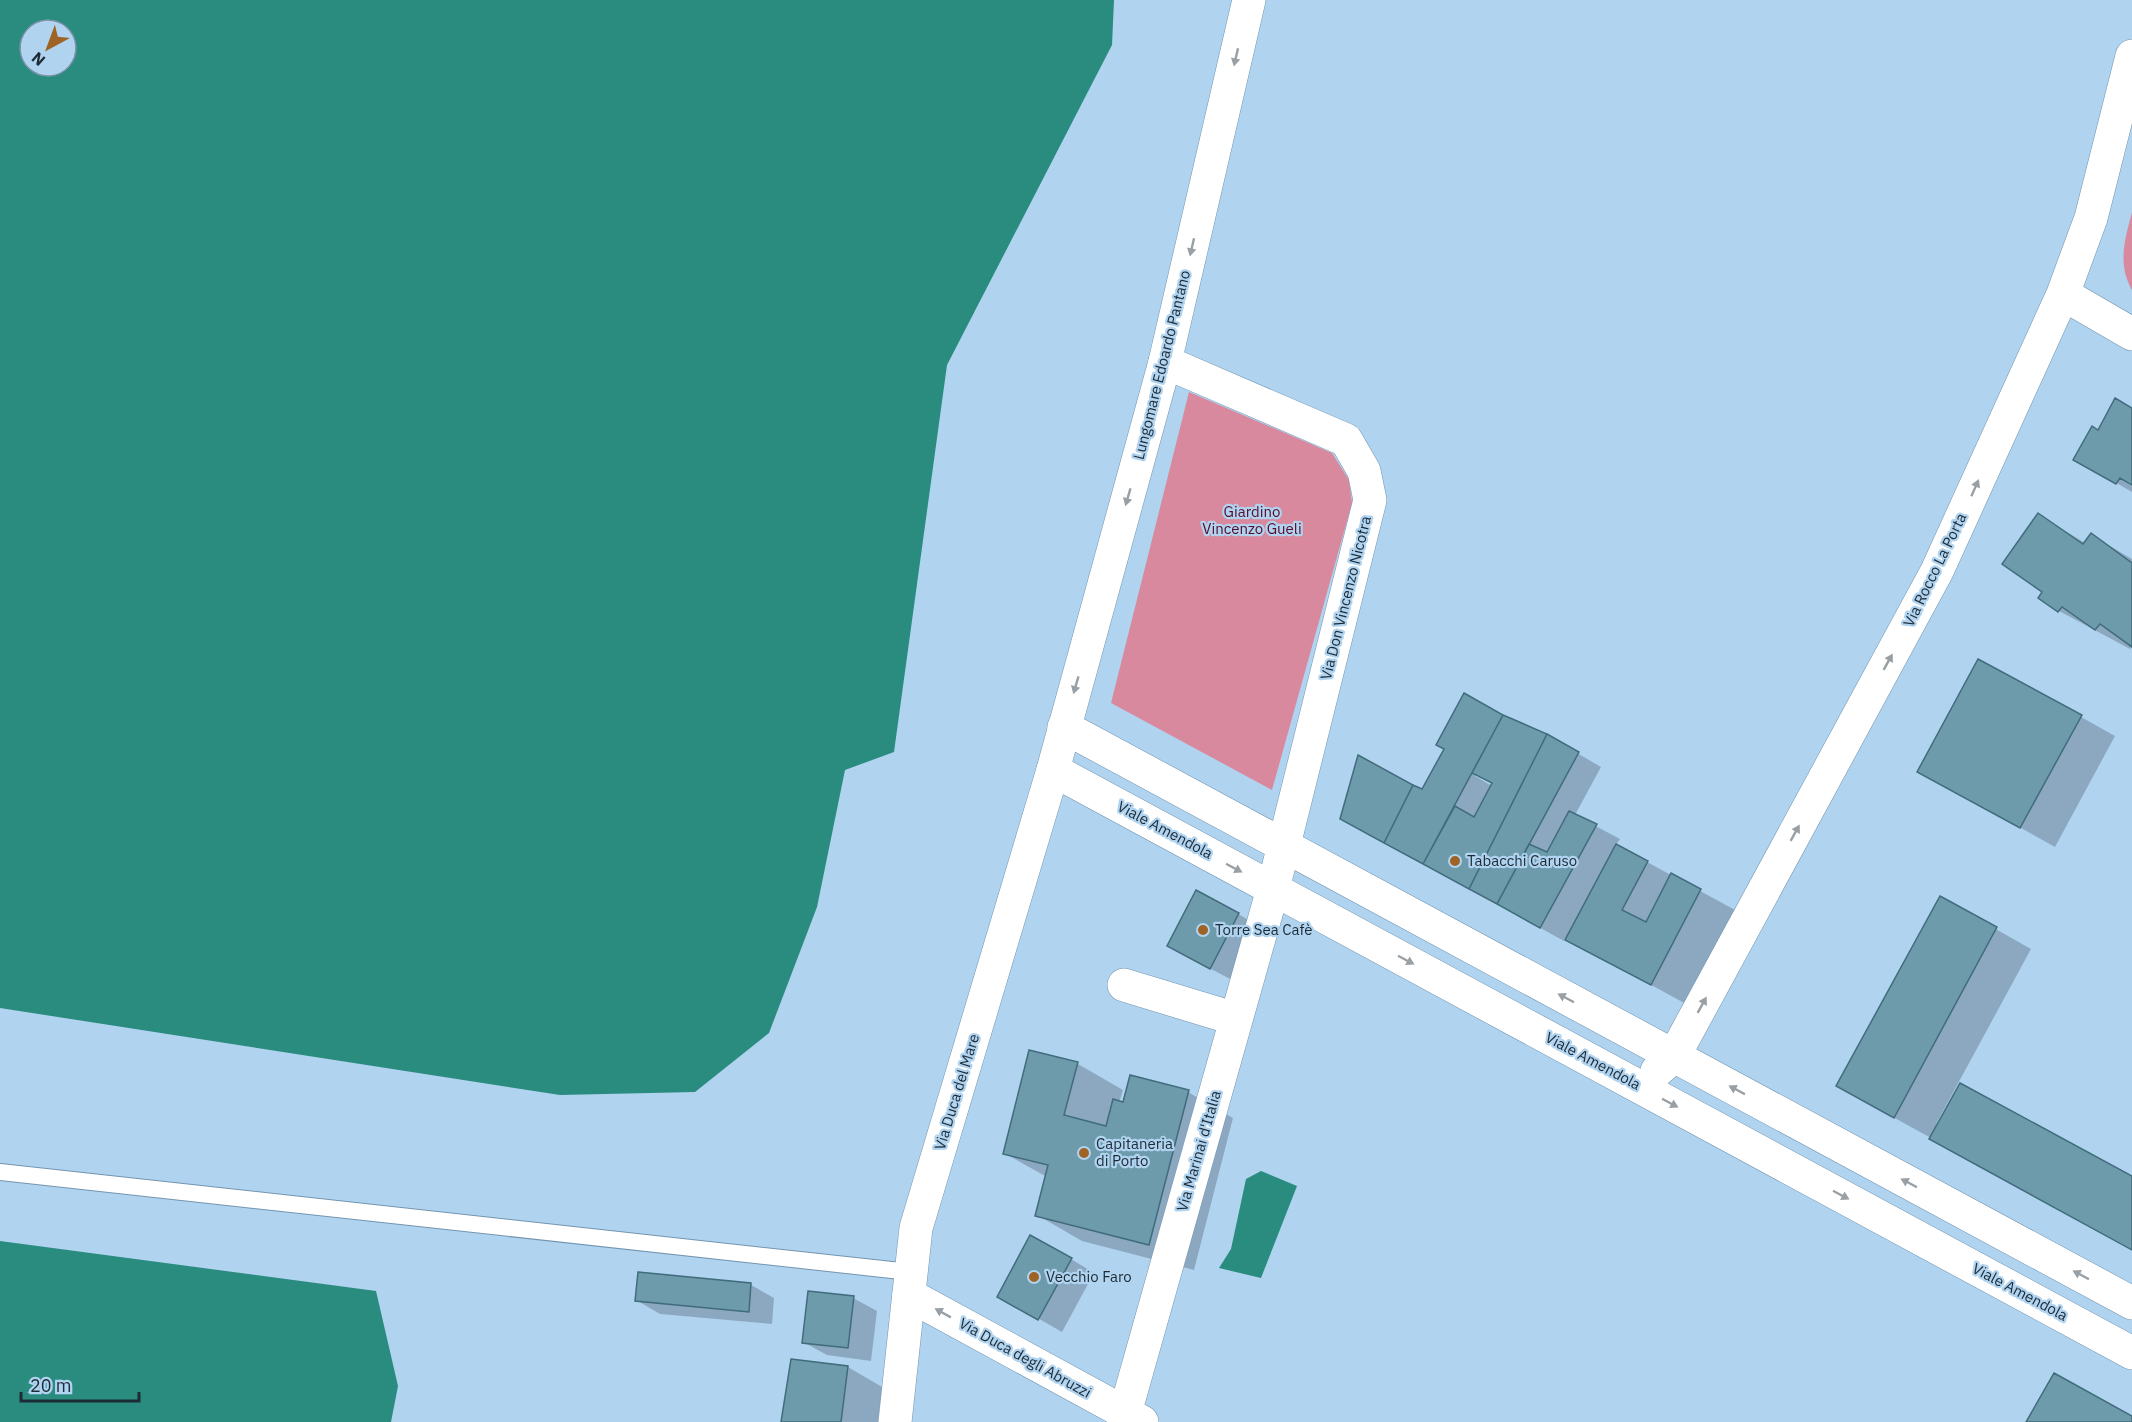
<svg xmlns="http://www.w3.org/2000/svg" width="2132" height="1422" font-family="'IBM Plex Sans',sans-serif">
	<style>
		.green { fill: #d9899e }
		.water { fill: #2a8b7f; fill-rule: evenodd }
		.shadow { fill: #0003; fill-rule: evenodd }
		.building { fill: #6d9bab; stroke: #406c7c; stroke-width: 1.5 }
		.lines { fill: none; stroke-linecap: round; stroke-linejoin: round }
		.service-casing { stroke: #7395af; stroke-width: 18 }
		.minor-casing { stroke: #7395af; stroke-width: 34 }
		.tertiary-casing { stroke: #7395af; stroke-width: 34 }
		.service { stroke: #fff; stroke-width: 16 }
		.minor { stroke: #fff; stroke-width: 33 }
		.tertiary { stroke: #fff; stroke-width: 33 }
		.oneway { fill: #99a0a5 }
		.poi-dot { fill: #9e6325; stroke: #b0d3f0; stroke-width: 2 }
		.labels { text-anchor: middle; stroke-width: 4.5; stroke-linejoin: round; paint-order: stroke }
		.street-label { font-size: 15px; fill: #1d2b36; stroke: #b0d3f0 }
		.park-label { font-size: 15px; fill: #570c2a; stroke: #b0d3f0 }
		.poi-label { font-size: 15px; fill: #1d2b36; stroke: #b0d3f0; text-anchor: start }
	</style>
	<rect width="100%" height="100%" fill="#b0d3f0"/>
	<path class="green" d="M2132 212V290C2117 264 2125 239 2132 212Z
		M1189 392 1332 453 1349 480 1352 503 1272 790 1111 703Z"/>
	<path class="water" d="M0 0H1114L1112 45 947 365 894 752 845 770 817 907 769 1033 695 1092 560 1095 0 1008ZM30 30H66V66H30Z
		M1261 1171 1297 1186 1261 1278 1219 1268 1231 1249 1246 1179Z
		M0 1241 376 1291 398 1386 391 1422H0Z"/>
	<path class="shadow" d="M2132 409V492L2075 459 2098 432Z
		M2039 515 2085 543 2091 535 2132 559V647L2130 649 2059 611 2044 592Z
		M1465 695 1503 716 1546 735 1601 767 1575 815 1620 839 1616 845 1735 910 1686 1004 1565 938 1564 941 1365 832 1422 792 1446 749ZM1475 773 1499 786 1497 789 1475 776Z
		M2081 717 2115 736 2055 847 1954 791Z
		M1941 898 2031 949 1936 1124 2132 1178V1249L1873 1106Z
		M1238 914 1261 927 1234 981 1192 959Z
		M1030 1051 1078 1064 1123 1090 1119 1103 1188 1092 1233 1118 1194 1270 1082 1241 1037 1215 1047 1177 1004 1153Z
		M1071 1259 1094 1273 1062 1332 999 1296Z
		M751 1285 774 1298 772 1324 660 1314 636 1300Z
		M853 1298 877 1311 871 1361 827 1355 803 1342Z
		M848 1367 882 1387 878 1422H783Z"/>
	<path class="building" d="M2115 398 2132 408V485L2120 478 2116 484 2073 460 2092 426 2098 430Z
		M2038 513 2083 544 2091 533 2132 563V647L2100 624 2095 630 2062 607 2058 612 2038 598 2042 592 2002 564Z
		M1978 659 2082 715 2020 828 1917 772Z
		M1464 693 1503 715 1423 864 1384 843 1413 785 1422 789 1444 749 1436 745Z
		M1503 715 1547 734 1469 889 1423 864 1455 806 1474 817 1492 783 1472 773Z
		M1547 734 1579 752 1497 904 1469 889Z
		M1358 755 1413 785 1384 843 1340 819Z
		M1569 811 1597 824 1540 928 1497 904 1529 844 1547 852Z
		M1616 844 1648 861 1622 910 1646 922 1671 873 1701 889 1651 985 1565 940Z
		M1196 890 1239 913 1210 969 1167 946Z
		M1940 896 1997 927 1894 1118 1836 1086Z
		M1029 1050 1078 1062 1064 1115 1106 1126 1113 1099 1123 1102 1130 1075 1189 1090 1149 1245 1035 1216 1048 1165 1003 1154Z
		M1960 1083 2132 1176V1250L1929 1139Z
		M1030 1235 1072 1258 1038 1320 997 1297Z
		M638 1272 751 1283 749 1312 635 1301Z
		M808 1291 854 1296 848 1348 802 1343Z
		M791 1359 848 1366 841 1422H781Z
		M2054 1373 2132 1416V1422H2026Z"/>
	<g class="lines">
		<defs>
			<path id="service" d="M0 1172 910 1272"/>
			<path id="minor" d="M2063 294 2132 334
				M1064 727 2132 1303
				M1053 770 2132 1353
				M1124 985 1236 1019
				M1657 1071 1674 1056 1937 571 2063 294 2091 218 2132 56
				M909 1295 1142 1422
				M1125 1413 1273 889 1370 500 1364 471 1346 440 1165 362"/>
			<path id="tertiary" d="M895 1422 916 1228 1053 770 1165 362 1249 0"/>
		</defs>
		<use href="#service" class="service-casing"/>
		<use href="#minor" class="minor-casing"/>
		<use href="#tertiary" class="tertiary-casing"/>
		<use href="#service" class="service"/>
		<use href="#minor" class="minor"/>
		<use href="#tertiary" class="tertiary"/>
	</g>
	<defs><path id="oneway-solid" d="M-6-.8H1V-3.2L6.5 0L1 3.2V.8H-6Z" transform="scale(1.5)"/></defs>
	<g class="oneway">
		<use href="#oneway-solid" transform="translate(1236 57) rotate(103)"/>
		<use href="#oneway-solid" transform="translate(1192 247) rotate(103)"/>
		<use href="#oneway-solid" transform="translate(1975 488) rotate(-66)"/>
		<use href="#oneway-solid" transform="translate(1128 497) rotate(106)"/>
		<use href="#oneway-solid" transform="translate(1888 662) rotate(-61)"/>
		<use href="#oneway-solid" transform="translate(1076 685) rotate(106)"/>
		<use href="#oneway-solid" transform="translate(1795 833) rotate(-61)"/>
		<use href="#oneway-solid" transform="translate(1234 868) rotate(28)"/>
		<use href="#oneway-solid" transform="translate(1406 960) rotate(28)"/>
		<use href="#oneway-solid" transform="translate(1566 998) rotate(-152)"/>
		<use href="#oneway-solid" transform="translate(1702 1005) rotate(-61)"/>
		<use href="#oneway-solid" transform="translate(1737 1090) rotate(-152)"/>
		<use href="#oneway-solid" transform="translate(1670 1103) rotate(28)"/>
		<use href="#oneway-solid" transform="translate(1909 1183) rotate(-152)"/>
		<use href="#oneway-solid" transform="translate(1841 1195) rotate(28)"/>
		<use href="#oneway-solid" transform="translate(2081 1275) rotate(-152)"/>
		<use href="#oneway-solid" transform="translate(943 1313) rotate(-151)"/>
	</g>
	<g class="poi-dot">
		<circle cx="1455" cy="861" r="6"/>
		<circle cx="1203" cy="930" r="6"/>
		<circle cx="1084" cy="1153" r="6"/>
		<circle cx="1034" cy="1277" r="6"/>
	</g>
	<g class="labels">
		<g class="street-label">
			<text transform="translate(1162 365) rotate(-76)" y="5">Lungomare Edoardo Pantano</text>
			<text transform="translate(1935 570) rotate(-64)" y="5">Via Rocco La Porta</text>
			<text transform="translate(1346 598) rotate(-76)" y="5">Via Don Vincenzo Nicotra</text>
			<text transform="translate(1165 830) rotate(28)" y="5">Viale Amendola</text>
			<text transform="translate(1593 1061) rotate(28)" y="5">Viale Amendola</text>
			<text transform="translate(957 1092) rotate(-73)" y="5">Via Duca del Mare</text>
			<text transform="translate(1199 1151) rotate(-74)" y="5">Via Marinai d'Italia</text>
			<text transform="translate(2020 1292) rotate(28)" y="5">Viale Amendola</text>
			<text transform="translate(1025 1358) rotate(29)" y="5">Via Duca degli Abruzzi</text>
		</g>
		<g class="park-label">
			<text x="1252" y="517">Giardino<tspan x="1252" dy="17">Vincenzo Gueli</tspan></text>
		</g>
		<g class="poi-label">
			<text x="1467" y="866">Tabacchi Caruso</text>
			<text x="1215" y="935">Torre Sea Cafè</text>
			<text x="1096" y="1149">Capitaneria<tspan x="1096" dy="17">di Porto</tspan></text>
			<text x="1046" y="1282">Vecchio Faro</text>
		</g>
	</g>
	<g transform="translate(48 48) rotate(221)"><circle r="28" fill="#b0d3f0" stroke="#7590a6" stroke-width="1.5"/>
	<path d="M0-4.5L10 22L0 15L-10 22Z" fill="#9e6325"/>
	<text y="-9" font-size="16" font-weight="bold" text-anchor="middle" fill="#1d2b36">N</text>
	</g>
	<path d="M21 1392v9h118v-9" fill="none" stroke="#1d2b36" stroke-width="3"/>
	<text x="30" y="1392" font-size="18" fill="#1d2b36" stroke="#b0d3f0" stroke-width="4.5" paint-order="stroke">20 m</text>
</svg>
